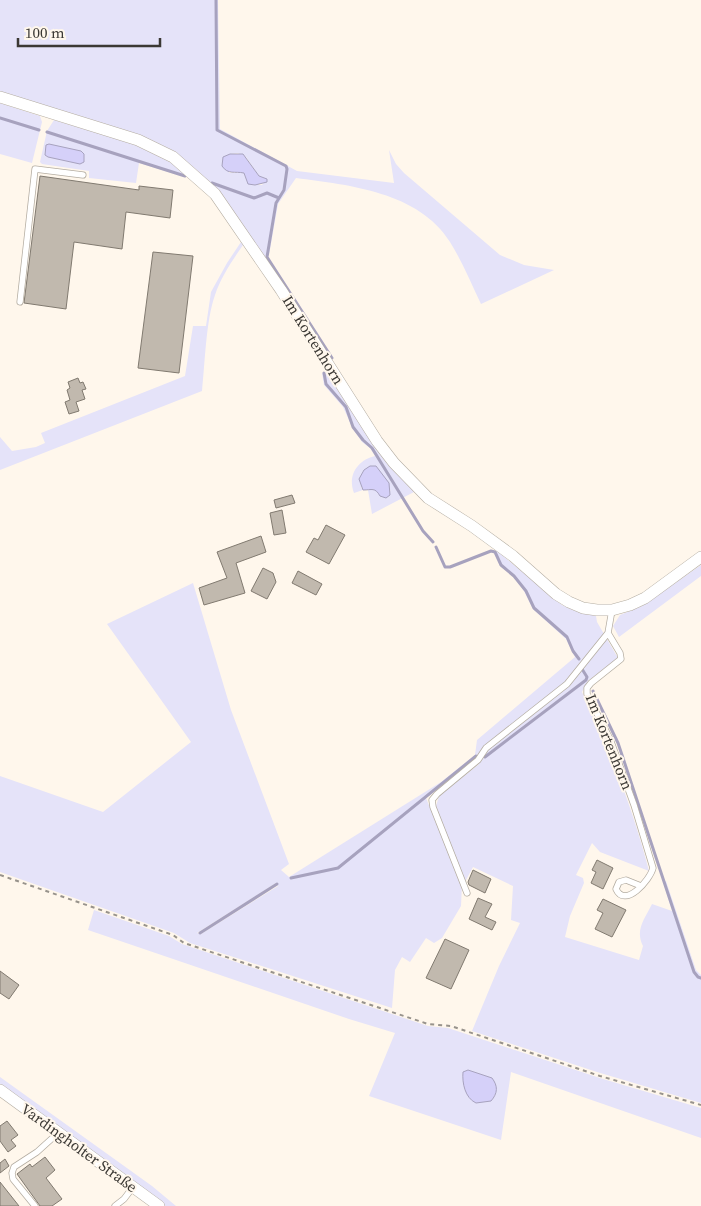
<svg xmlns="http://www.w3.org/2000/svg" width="701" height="1206" font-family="'Source Serif 4',serif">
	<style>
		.green { fill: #e5e3f9; fill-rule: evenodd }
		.water { fill: #d5d0f9; stroke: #a7a2be }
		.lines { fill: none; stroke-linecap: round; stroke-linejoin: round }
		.stream { stroke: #a7a2be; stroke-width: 3 }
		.building { fill: #c1b9ae; stroke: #817a70 }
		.service-casing { stroke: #b4ada2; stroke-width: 7 }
		.minor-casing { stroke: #b4ada2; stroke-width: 12 }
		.path { stroke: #98938c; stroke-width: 2; stroke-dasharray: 4 4; stroke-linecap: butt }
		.service { stroke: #fff; stroke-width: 5.5 }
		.minor { stroke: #fff; stroke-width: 11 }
		.labels { text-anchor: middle; stroke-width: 4; stroke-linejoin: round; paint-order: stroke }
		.street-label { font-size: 15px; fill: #3b3834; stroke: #fff7ec }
	</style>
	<rect width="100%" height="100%" fill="#fff7ec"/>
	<path class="green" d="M0 0H218L220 129 297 171 394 183 389 150 396 164 404 173 500 255 524 265 554 270 481 304C471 283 462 261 450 242 419 192 349 185 296 178L278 204 269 255 264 257C235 214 218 182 174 153L0 92ZM238 153 246 157 259 176 267 179 262 185H255L248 183 244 173H229L230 154Z
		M0 103 40 116 42 122 32 163 0 154Z
		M54 120C98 134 151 143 186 174L185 177 139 163 136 183 89 178V171L42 164 40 162 47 131Z
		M241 242 243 245C232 261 221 277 215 295 206 320 205 363 202 391L0 470V437L12 451 36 447 45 443 41 433 185 376 193 326H206L211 292 227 263Z
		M322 373 327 374 384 459 414 492 372 514 368 490 372 489 377 491 380 496 391 490 361 487 363 490 354 493C347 475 358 460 375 456L370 448 362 442 353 429 343 407 324 385Z
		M496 550 562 605 573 610 596 616 597 622 618 658 588 681 582 692C610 750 633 809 649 871L600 852 592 843 576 875 583 878 584 883 570 916 565 937 639 960 643 946C635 930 644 920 652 904L672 911 663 882 666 881 696 970 701 975V1103L597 1072 472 1031 499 966 520 923 511 920 513 886 473 867 465 882 456 863 436 806 439 796 479 764 477 758 426 798 462 884 461 906 442 938 434 943 426 938 410 962 402 957 395 970 392 1008 190 943 174 933 0 872V776L103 812 191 742 107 624 193 583 231 710 289 864 281 870 289 877 441 782 475 755 477 740 575 657 566 639 533 609 524 591 514 577 500 566 496 554ZM276 883 278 886 201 934 197 933Z
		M701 565V576L619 637 613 626 620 615 642 606Z
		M94 910 169 936 182 944 428 1026 448 1028 603 1079 701 1108V1138L511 1072 501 1140 369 1096 395 1033 349 1019 88 930ZM464 1084 496 1086 495 1096 465 1090Z
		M0 1077 152 1186 176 1206H165L0 1084Z"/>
	<path class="water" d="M49 144 81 151 84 154V162L80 164 48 157 45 155 46 145Z
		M230 154H243L259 176 267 179V182L255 185 248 184 244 173C235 171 228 175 222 166L223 157Z
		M370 466H376L389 483 390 495 386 498 380 496C375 487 372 490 363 490L359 479 364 470Z
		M468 1070 492 1078C498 1086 498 1093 491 1101L476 1103C465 1098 462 1083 463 1072Z"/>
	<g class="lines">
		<path class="stream" d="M216 0 217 130 286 166 287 169 284 190 276 203 267 257 332 358
			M0 118 39 130
			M47 132 185 176
			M212 183 254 198 267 193 279 198
			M324 373 326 384 346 407 353 427 363 440 372 448 423 531 433 542
			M436 547 445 567H450L491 551 495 552 501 565 514 576 526 591 534 608 567 637 573 651 579 659
			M593 691 618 743 624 761 694 972 698 977 701 978
			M485 757 586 680 587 677 582 669
			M291 878 338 868 476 756
			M200 933 277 884"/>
	</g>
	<path class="building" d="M40 176 139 190V186L173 190 170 218 126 212 122 249 74 242 66 309 24 303Z
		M153 252 193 256 179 373 138 368Z
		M78 378 80 383 83 382 86 389 82 390 85 399 76 402 79 411 69 414 65 402 70 400 67 390 70 388 68 382Z
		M292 495 295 503 276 508 274 500Z
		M282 510 286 533 274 535 270 513Z
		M326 525 345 535 329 564 306 552 314 538 318 540Z
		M261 536 266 552 236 563 245 593 204 605 199 588 227 578 217 552Z
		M263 568 273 573 276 582 267 599 251 591Z
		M298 571 322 584 316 595 292 583Z
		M597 860 613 868 603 889 591 883 596 872 592 870Z
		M473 870 491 879 485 893 469 885 468 882Z
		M478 898 492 904 485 917 496 922 492 930 469 919Z
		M603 899 626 910 612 937 595 929 603 913 597 910Z
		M445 939 469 950 451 989 426 978Z
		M0 971 19 985 9 999 0 993Z
		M7 1121 18 1135 11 1140 16 1146 8 1152 0 1141V1126Z
		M45 1157 55 1170 46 1178 62 1199 52 1206H40L17 1174 30 1164 32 1167Z
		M5 1159 9 1166 0 1173V1163Z
		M0 1182 19 1206H0Z"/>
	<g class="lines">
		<defs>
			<path id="service" d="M20 302 35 169 83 175
				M612 610 608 633 620 653 621 659 591 683 587 688V694L610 739 634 805 653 868C650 880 625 909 616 889L619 882 626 880 641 886
				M467 893 433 807 432 800 437 794 478 760 486 748 567 684 608 633
				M35 1206 13 1179 12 1173 14 1167 37 1152 58 1133
				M115 1206 124 1199 133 1187"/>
			<path id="minor" d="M0 97 138 140 173 157 215 194 281 290 377 441 394 463 428 498 472 526 513 556 556 594 569 602 583 608 597 610H612L630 605 645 598 701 557
				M0 1090 159 1206"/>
		</defs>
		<use href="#service" class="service-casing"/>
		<use href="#minor" class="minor-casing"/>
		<path class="path" d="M0 875 173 935 184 943 428 1024 451 1026 600 1076 701 1105"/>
		<use href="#service" class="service"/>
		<use href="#minor" class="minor"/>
	</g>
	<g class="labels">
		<g class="street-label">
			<text transform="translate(313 340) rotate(58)" y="5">Im Kortenhorn</text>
			<text transform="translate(609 742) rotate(68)" y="5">Im Kortenhorn</text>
			<text transform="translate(79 1148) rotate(36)" y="5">Vardingholter Straße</text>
		</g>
	</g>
	<path d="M18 38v8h142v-8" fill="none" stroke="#3b3834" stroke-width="2.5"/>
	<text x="25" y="38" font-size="15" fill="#3b3834" stroke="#fff7ec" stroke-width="4" paint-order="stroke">100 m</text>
</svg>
